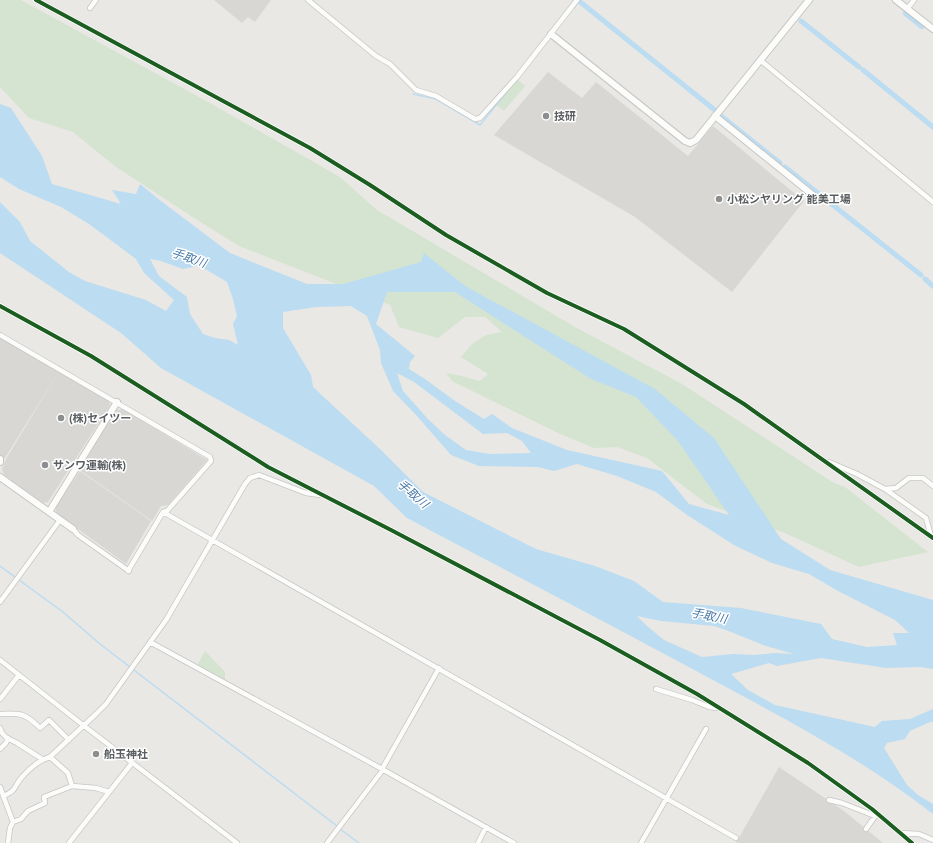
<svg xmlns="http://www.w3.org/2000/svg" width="933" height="843" font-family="'PT Sans','Noto Sans JP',sans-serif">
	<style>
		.industrial { fill: #d9d7d4 }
		.green { fill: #d4e4d0 }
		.water { fill: #bcdcf1; fill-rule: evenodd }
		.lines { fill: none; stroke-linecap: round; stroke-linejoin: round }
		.stream { stroke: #bcdcf1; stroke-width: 1.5 }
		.canal { stroke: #bcdcf1; stroke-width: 5 }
		.river { stroke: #bcdcf1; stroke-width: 8 }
		.street-casing { stroke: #c6c6c6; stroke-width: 6 }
		.secondary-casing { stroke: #c6c6c5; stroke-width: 8 }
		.street { stroke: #fcfcfb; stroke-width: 4.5 }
		.secondary { stroke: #fcfcfb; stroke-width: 6 }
		.cycleway-casing { stroke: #fff; stroke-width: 6 }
		.cycleway { stroke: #1b5e20; stroke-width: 4 }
		.poi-dot { fill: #8c8e8f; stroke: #fff; stroke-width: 1.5 }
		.labels { text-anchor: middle; stroke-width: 3; stroke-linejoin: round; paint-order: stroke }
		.poi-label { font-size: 11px; font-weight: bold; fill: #5a5e61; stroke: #fff; text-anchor: start }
		.water-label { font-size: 12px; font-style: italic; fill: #4879a6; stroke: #fff }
	</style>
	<rect width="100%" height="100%" fill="#e9e8e4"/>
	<path class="industrial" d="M214 0H271L255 22 248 17 242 23Z
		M548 72 582 98 596 82 688 156 713 126 804 201 732 292 635 217 494 135Z
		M0 338 59 371 5 458 0 455Z
		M59 371 108 399 110 405 48 502 43 503 4 475 2 469 6 459Z
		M123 409 207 460 168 505 161 506 152 521 80 470 116 410Z
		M80 471 151 521 126 564 56 513V507Z
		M779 767 844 811 883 843H736Z"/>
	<path class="green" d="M0 0H21L210 103 340 177 377 210 575 327 682 384 834 483 845 487 928 552 859 567 785 533 707 504 647 458 617 447 594 448 558 433 452 381 446 373 462 376 480 381 488 374 461 357 472 344 486 335 502 332 485 317H465L438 338 399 327 390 305 239 246 202 223 116 167 73 132 29 118 0 87Z
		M517 79 525 86 504 111 496 105Z
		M205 651 225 672V681L197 666Z"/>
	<path class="water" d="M0 104 11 108 42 156 52 184 121 204 112 190 136 194 140 184 161 201 230 253 307 284H343L421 262 424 253 465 286 655 389 714 438 781 539 830 570 933 600V669L920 667 886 668 821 658 777 666 769 663 731 674 748 690 775 705 875 727 882 721 910 719 933 709V722H930L910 731 905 739 887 743 884 748 907 785 918 795 933 804V814C864 760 789 721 713 680 611 625 509 572 407 518L374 486 161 368 121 333 0 253V202L20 222 30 241 69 272 85 281 146 300 166 311 174 300 144 273 136 259 89 224 61 207 19 189 0 177ZM150 259 161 261 183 269 198 266 207 270 227 282 233 299 237 316 233 324 238 345 229 340 215 338 203 334 190 314 187 297 159 276ZM387 292H455L591 379 636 397 678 441 729 515 689 504 662 471 567 450 512 428 492 414 484 419 455 401 425 379 409 369 410 362 415 356 376 324ZM351 306 367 316 380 350 381 363 393 391 417 416 451 455 479 466 538 467 554 471 577 464 617 476 656 492 687 515 734 545 772 563 809 574 838 591 895 620 909 633H893L897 645 867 647 832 639 821 624 741 608 663 602 634 581 595 566 536 549 423 492 380 449 313 387 311 375 283 328V312L316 307ZM397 373 414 382 483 434 507 433 522 441 531 453 490 454 466 450 445 435 428 419 403 391ZM637 616 661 621 714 626 726 630 766 646 794 654 775 653 755 655 733 654 702 657 664 640 647 626Z"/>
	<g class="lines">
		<path class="stream" d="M574 8 580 0
			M413 94 436 99 480 125 506 93
			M0 566 63 612 100 644 337 826
			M340 829 359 843"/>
		<path class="canal" d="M579 1 716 111
			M801 21 859 67
			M863 70 933 127
			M721 116 780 163
			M785 167 921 275
			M925 279 933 286"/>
		<path class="river" d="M907 13 922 25"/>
		<defs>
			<path id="street" d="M36 0 310 148 370 185 446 235 547 293 624 329 744 404 933 538
				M308 0 376 56 390 64 416 90 436 96 475 119 480 118 517 77 577 0
				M90 8 96 0
				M907 9 914 0
				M760 60 933 202
				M0 306 91 356 268 467 391 530 600 640 697 694 808 763 872 809 912 843
				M0 335 210 457 211 461 167 511 163 512 128 571
				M829 462 857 474 885 489 896 488 909 478H923L933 486
				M885 489 926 518 931 536
				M163 512 736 838
				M73 529 78 535 129 571
				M0 602 60 520
				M150 642 382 769 514 843
				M0 660 83 725 237 843
				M656 689 692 700 709 707 717 708
				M0 699 19 675
				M0 714C21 713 25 713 40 728L49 720 69 740
				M0 728 2 733 7 738 17 743 42 759
				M0 749 6 743 8 738
				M50 757 68 773 72 786
				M0 787 13 822 10 828 8 843
				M3 796C18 790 13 787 22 777 30 768 39 760 50 757L96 714 106 704 166 620 245 484 250 478 259 475 306 493 320 495
				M829 800 842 803 875 816
				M13 822 21 819 28 811 45 803 44 797 72 786 96 788 109 792
				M866 829 876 815
				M900 833 919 834 933 840
				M69 843 132 763
				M327 843 382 771V769L439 668
				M478 843 486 827
				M641 843 706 729"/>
			<path id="secondary" d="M896 0 933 29
				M551 34 685 141 690 143 696 140 809 0
				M715 116 819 200
				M0 459V462
				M0 477 73 529
				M49 512 117 402"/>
		</defs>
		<use href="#street" class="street-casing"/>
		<use href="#secondary" class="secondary-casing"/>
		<use href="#street" class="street"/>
		<use href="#secondary" class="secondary"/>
		<defs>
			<path id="cycleway" d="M36 0 310 148 370 185 446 235 547 293 624 329 744 404 933 538
				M0 306 91 356 268 467 391 530 600 640 697 694 808 763 872 809 912 843"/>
		</defs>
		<use href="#cycleway" class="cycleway-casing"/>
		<use href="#cycleway" class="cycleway"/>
	</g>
	<g class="poi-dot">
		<circle cx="546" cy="116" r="4"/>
		<circle cx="719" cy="199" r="4"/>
		<circle cx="61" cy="418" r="4"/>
		<circle cx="45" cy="465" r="4"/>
		<circle cx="96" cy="754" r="4"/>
	</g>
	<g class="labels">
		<g class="poi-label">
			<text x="554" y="120">技研</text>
			<text x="727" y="203">小松シヤリング 能美工場</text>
			<text x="69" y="422">(株)セイツー</text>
			<text x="53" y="469">サンワ運輸(株)</text>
			<text x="104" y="758">船玉神社</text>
		</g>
		<g class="water-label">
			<text transform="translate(189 258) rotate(19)" y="4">手取川</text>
			<text transform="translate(413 494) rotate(41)" y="4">手取川</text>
			<text transform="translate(709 616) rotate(11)" y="4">手取川</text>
		</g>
	</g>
</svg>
